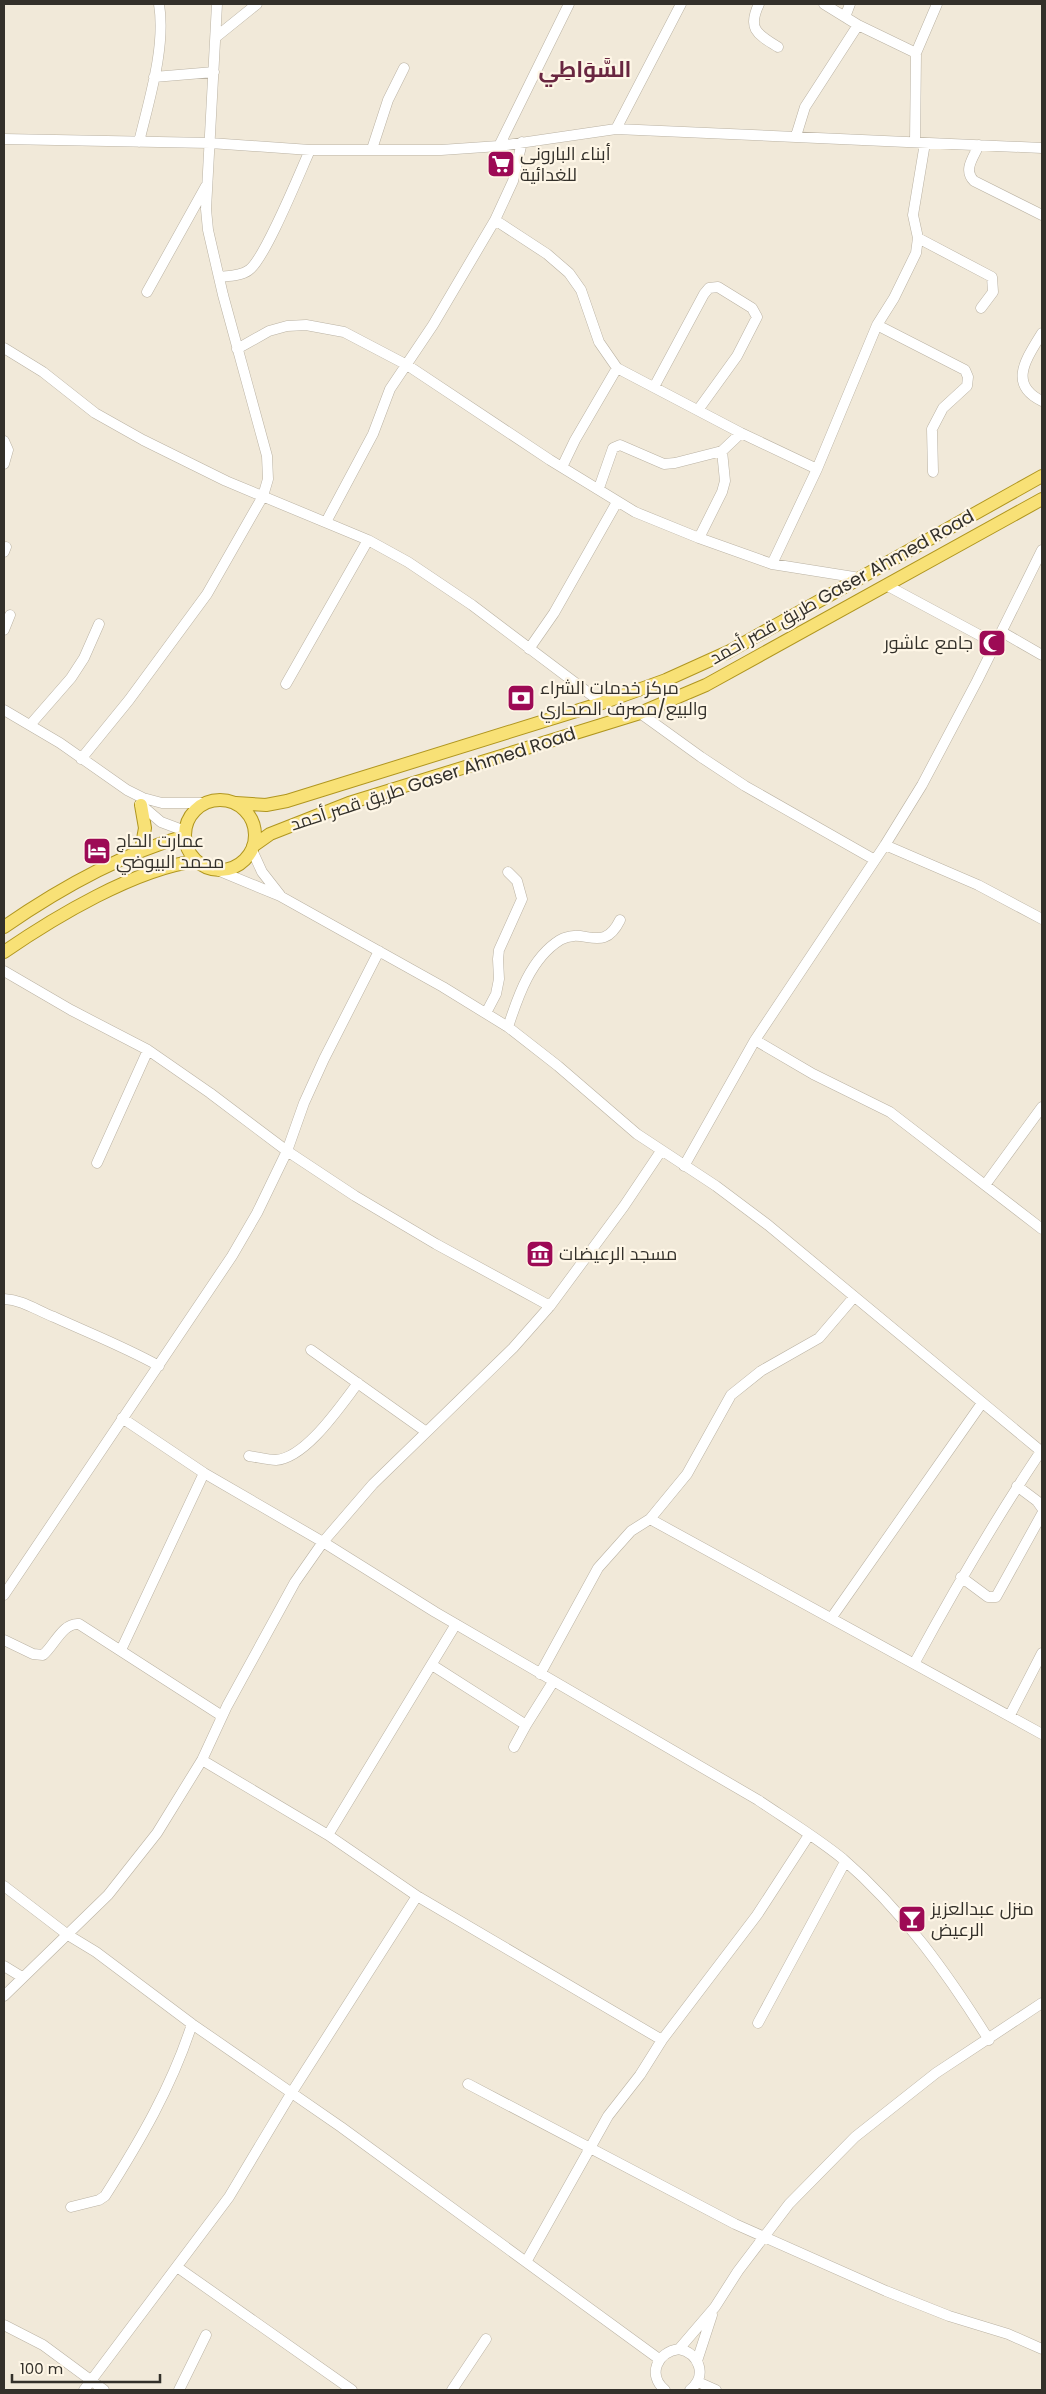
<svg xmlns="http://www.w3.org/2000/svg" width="1046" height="2394" font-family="Poppins,Cairo,sans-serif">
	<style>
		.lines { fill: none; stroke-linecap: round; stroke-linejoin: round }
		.minor-casing { stroke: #bab2a3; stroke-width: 11 }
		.major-casing { stroke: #b09620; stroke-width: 14 }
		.minor { stroke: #fff; stroke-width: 10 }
		.major { stroke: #f8e176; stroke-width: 12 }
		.labels { text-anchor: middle; stroke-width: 4.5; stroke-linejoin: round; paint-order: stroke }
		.poi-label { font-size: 18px; fill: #33302a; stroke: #fef6e6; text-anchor: start }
		.street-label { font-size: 18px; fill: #33302a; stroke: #fef6e6 }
		.district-label { font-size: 22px; font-weight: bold; fill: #692640; stroke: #fef6e6 }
	</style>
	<rect width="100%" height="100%" fill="#f1e9d9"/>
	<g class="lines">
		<defs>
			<path id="minor" d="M759 4C747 29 757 34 778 47
				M824 4 858 25 916 53
				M845 17 850 4
				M216 37 257 4
				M154 77 214 72
				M616 129 681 4
				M796 136 805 107 858 25
				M4 139 210 143 310 150H441L499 146 616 129 1042 148
				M139 142C149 100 166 47 159 4
				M915 142 916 53 937 4
				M979 145C973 158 963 170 974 181L1042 215
				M499 146 569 4
				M372 149 388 100 404 68
				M495 220 547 254 569 273 581 290 599 342 617 368 741 433 817 469
				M918 238 992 277 993 292 981 308
				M219 277C229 276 241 276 249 270 265 259 300 172 310 150
				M147 292 206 186
				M877 325 965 370 968 377 967 386 943 408 932 429 933 472
				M1042 333C1027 358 1007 384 1042 401
				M4 348 43 372 95 413 143 440 226 481 368 540 408 562 472 605 602 703
				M237 349 269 331 287 326 306 325 344 332 407 365 550 460 635 512 699 538 772 564 860 578
				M654 387 704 294 709 288 718 287 752 308 757 317 737 356 698 410
				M4 441 8 450 4 464
				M562 467 575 440 617 368
				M599 488 613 448 620 445 664 464 675 463 722 451 741 433
				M326 522 373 434 390 389 433 325 495 220 513 181 522 142
				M699 538 722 492 725 481 722 451
				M4 552 6 547
				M772 564 817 469 877 325 894 298 916 253 918 238 913 215 925 143
				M886 585 996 644
				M4 630 10 615
				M1002 632 1042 655
				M529 649 554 613 617 502
				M286 684 368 540
				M4 710 60 743 127 790 143 798 162 803H204
				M640 713 701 757 745 786 875 860
				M30 725 71 678 84 658 99 624
				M81 759 129 700 207 594 263 496 268 479 267 456 223 295 208 230 206 209 217 4
				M140 804 161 822 185 831
				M885 845 978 885 1042 919
				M252 850 262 872 280 895
				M217 870 280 896 443 987 508 1027 558 1066 637 1134 716 1186 768 1225 1042 1452
				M4 971 71 1010 148 1050 210 1093 287 1151 355 1196 436 1244 550 1306
				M486 1013 496 994 499 979 498 959 499 950 522 899 517 881 508 872
				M508 1027C518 996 531 958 560 940 584 926 603 955 620 920
				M755 1040 813 1074 890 1112 1042 1229
				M97 1163 148 1050
				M684 1166 755 1040 885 845 922 785 977 681 1042 550
				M985 1185 1042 1107
				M4 1299C23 1300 36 1310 54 1317 89 1333 125 1347 159 1366
				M311 1350 425 1431
				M122 1418 204 1473 323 1542 435 1612 758 1800C786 1819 816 1837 843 1859 902 1910 948 1974 989 2040
				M249 1456C257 1457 268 1460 276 1460 306 1458 341 1405 358 1383
				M1017 1486 1037 1501 1042 1508
				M650 1519 1042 1734
				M961 1577 988 1597H996L1042 1514
				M4 1595 232 1256 257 1213 287 1151 304 1103 324 1059 379 951
				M832 1617 982 1403
				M4 1640 33 1654 43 1655C54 1646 63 1622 79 1624L222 1716
				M121 1650 204 1473
				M915 1662C954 1590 995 1520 1041 1451
				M432 1665 526 1725 553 1682
				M540 1674 598 1568 631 1531 650 1519 687 1474 731 1395 761 1371 819 1338 854 1297
				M1010 1715 1042 1653
				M514 1747 526 1725
				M202 1760 328 1835 417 1896 662 2040
				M328 1835 456 1624
				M4 1886 68 1935 96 1952 192 2024 341 2127 659 2359
				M4 1966 22 1977
				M4 1996 108 1895 157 1833 202 1760 227 1706 295 1582 323 1542 373 1484 513 1348 550 1306 624 1206 661 1151
				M758 2023 845 1862
				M468 2084 735 2224 886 2291 949 2316 1008 2334 1042 2349
				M71 2207 99 2200 105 2196C140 2141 172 2086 192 2024
				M526 2262 608 2116 640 2075 662 2040 757 1915 809 1835
				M177 2267 352 2390
				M4 2325 43 2345 104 2390
				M679 2349 715 2307 738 2271 789 2204 855 2137 936 2073 1042 2003
				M697 2361 712 2315
				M698 2382 716 2390
				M84 2390 229 2197 292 2092 417 1896
				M179 2390 206 2335
				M452 2390 486 2339
				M665 2390C647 2375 657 2352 679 2349 699 2353 708 2376 690 2390"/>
			<path id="major" d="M185 835a35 35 0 1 1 70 0a35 35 0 1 1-70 0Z
				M236 803 266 805 287 801 602 703 666 680 728 652 1042 476
				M141 805 145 828 141 850
				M253 846 270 834 349 803 640 713 706 685 1042 499
				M4 927C59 889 121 854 185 836
				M4 952C55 917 135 869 196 861"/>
		</defs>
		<use href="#minor" class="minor-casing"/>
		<use href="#major" class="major-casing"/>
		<use href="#minor" class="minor"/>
		<use href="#major" class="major"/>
	</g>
	<defs>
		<symbol id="supermarket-square" viewBox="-11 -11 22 22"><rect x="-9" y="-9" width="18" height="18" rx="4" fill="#9d0a55" stroke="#fef6e6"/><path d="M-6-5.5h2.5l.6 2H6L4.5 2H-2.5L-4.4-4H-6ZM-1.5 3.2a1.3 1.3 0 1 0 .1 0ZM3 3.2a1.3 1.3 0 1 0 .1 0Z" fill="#fff"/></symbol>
		<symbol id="mosque-square" viewBox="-11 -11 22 22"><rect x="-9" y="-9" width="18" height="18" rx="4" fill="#9d0a55" stroke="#fef6e6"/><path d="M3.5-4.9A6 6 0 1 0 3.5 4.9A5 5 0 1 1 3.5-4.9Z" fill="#fff"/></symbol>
		<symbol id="bank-square" viewBox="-11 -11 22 22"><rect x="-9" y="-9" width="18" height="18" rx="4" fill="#9d0a55" stroke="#fef6e6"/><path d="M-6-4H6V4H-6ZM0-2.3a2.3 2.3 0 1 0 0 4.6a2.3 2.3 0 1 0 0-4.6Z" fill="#fff"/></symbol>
		<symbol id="hotel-square" viewBox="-11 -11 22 22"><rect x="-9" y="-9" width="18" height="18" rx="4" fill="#9d0a55" stroke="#fef6e6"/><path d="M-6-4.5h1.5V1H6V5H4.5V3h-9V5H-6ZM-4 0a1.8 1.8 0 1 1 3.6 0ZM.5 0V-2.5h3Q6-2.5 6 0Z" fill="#fff"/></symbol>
		<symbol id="museum-square" viewBox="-11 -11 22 22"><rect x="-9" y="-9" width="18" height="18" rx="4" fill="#9d0a55" stroke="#fef6e6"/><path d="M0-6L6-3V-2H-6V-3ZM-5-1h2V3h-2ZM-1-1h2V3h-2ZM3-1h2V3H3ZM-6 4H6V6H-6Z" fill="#fff"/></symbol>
		<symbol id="bar-square" viewBox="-11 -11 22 22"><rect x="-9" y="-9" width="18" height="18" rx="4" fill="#9d0a55" stroke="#fef6e6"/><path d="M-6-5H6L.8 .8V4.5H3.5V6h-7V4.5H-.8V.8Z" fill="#fff"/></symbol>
	</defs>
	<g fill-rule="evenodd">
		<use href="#supermarket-square" x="485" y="148" width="32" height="32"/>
		<use href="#mosque-square" x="976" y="627" width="32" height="32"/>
		<use href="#bank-square" x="505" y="682" width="32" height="32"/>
		<use href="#hotel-square" x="81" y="835" width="32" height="32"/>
		<use href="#museum-square" x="524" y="1238" width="32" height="32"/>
		<use href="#bar-square" x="896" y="1903" width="32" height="32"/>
	</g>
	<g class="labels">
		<g class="poi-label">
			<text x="520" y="160">أبناء البارونى<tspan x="520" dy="21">للغدائية</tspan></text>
			<text x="973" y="649" text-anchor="end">جامع عاشور</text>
			<text x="540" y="694">مركز خدمات الشراء<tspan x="540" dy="21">والبيع/مصرف الصحاري</tspan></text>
			<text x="116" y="847">عمارت الحاج<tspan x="116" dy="21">محمد البيوضي</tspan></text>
			<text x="559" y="1260">مسجد الرعيضات</text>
			<text x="931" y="1915">منزل عبدالعزيز<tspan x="931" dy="21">الرعيض</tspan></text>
		</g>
		<g class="street-label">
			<text transform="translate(842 587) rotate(-29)" y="6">طريق قصر أحمد Gaser Ahmed Road</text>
			<text transform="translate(433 779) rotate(-18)" y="6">طريق قصر أحمد Gaser Ahmed Road</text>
		</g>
		<g class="district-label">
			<text x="585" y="77">السَّوَاطِي</text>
		</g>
	</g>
	<rect width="1046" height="2394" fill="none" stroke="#33302a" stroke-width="10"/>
	<path d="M12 2374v8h148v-8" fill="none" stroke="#33302a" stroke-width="2.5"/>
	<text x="20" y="2374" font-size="15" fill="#33302a" stroke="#fef6e6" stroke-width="4" paint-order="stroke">100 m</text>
</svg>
